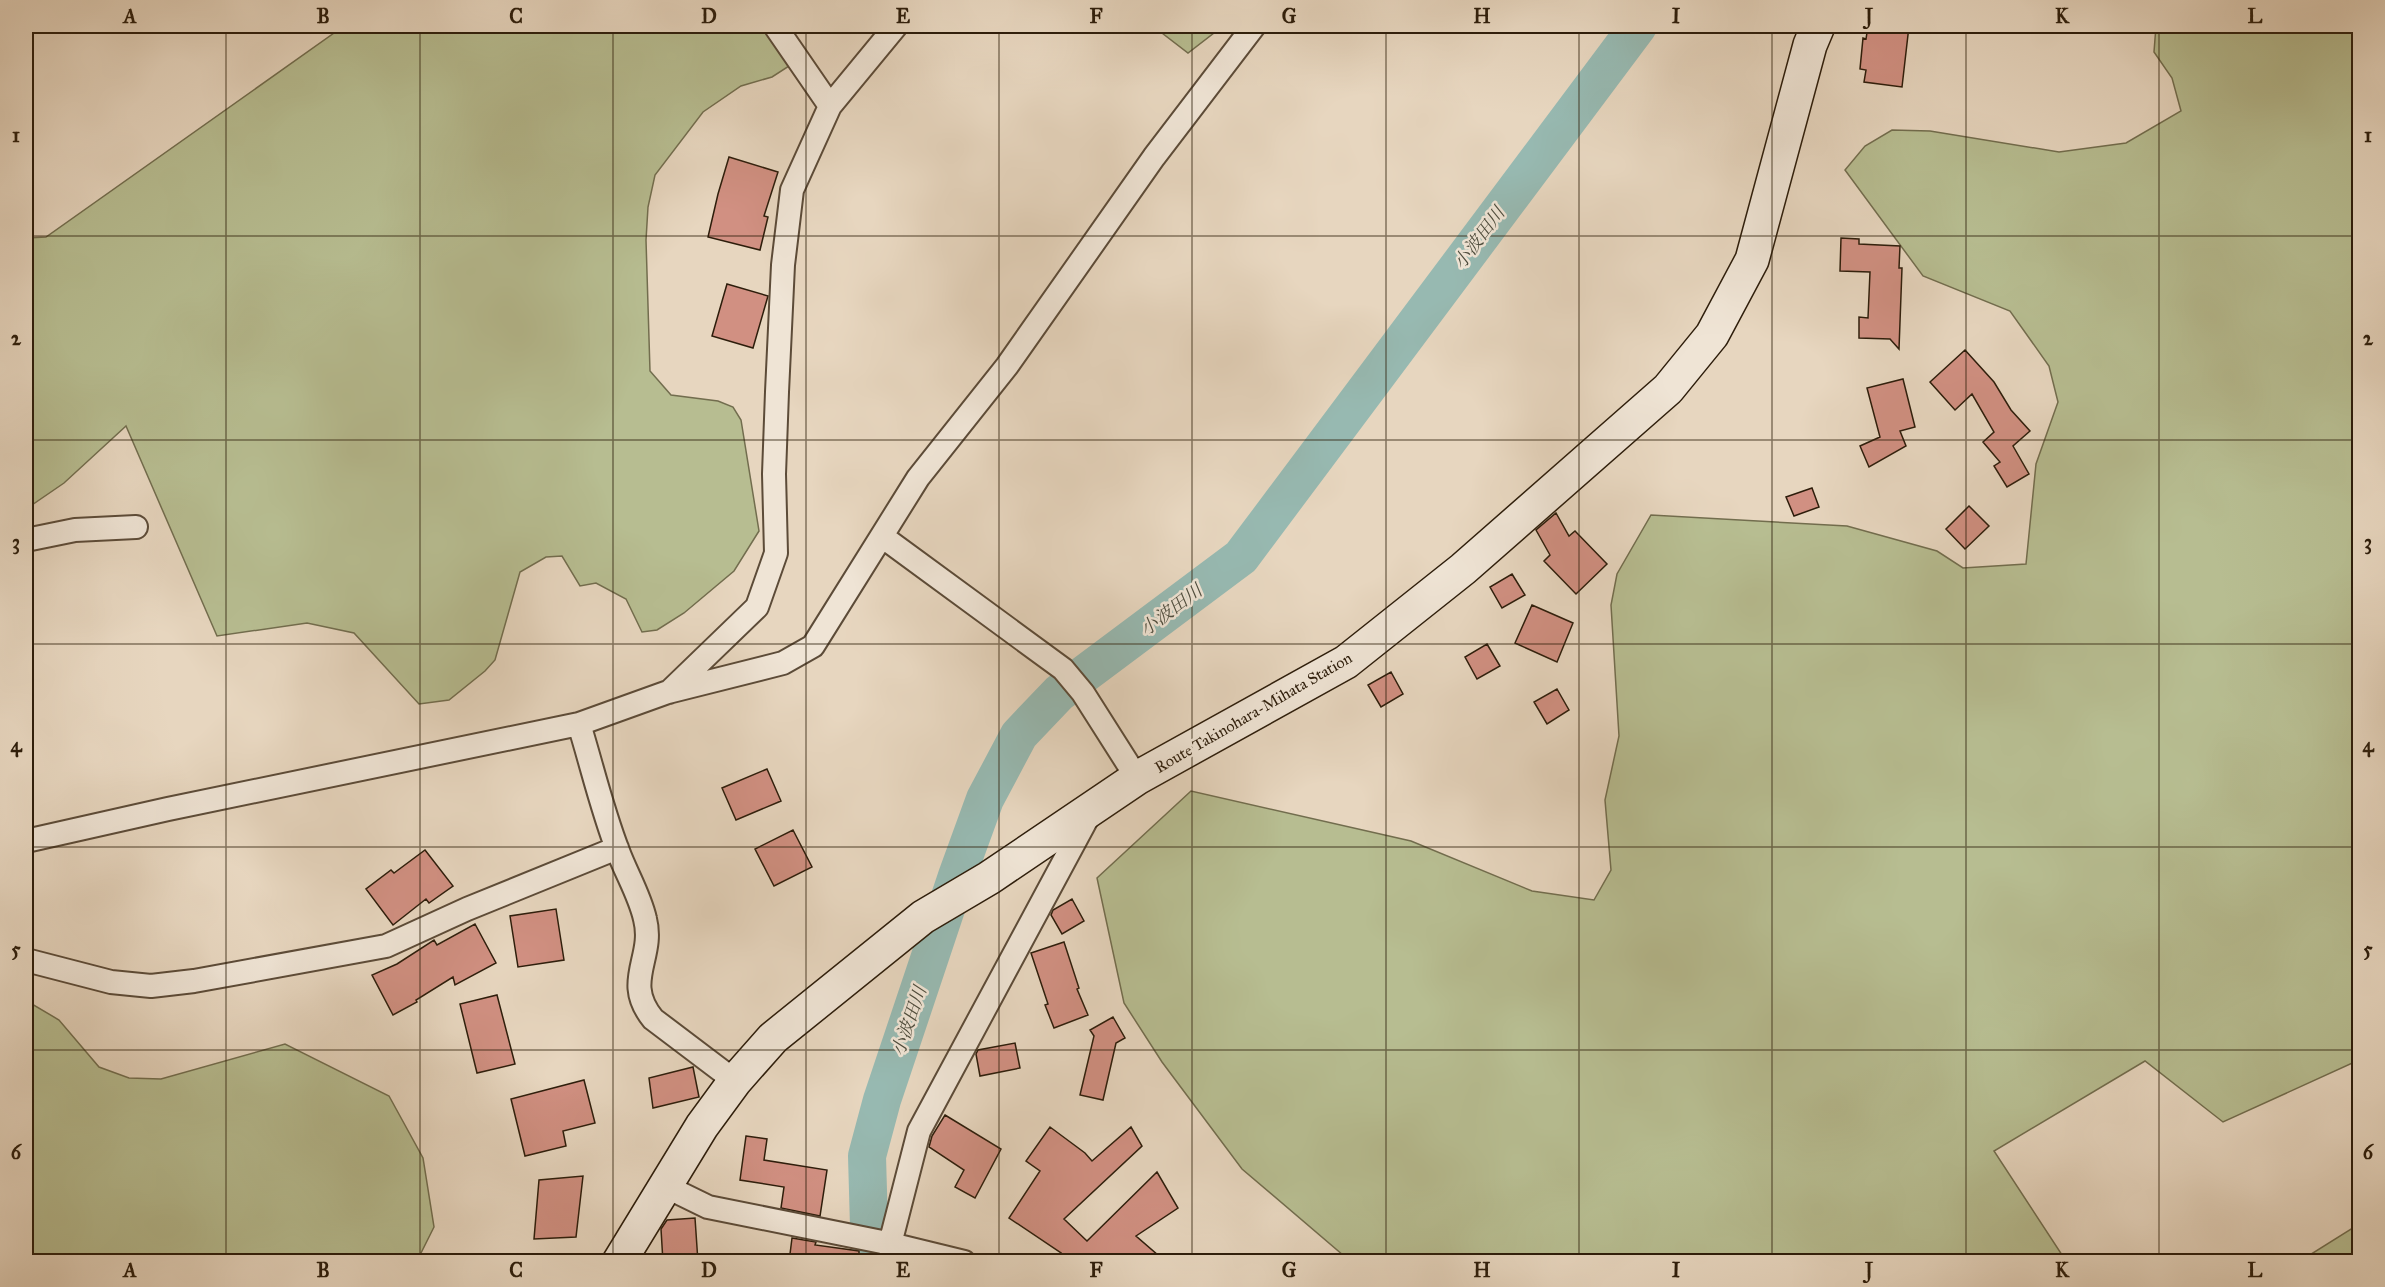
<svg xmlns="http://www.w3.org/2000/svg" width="2385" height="1287" font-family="'IM FELL Great Primer','Noto Serif JP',serif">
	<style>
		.green { fill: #b7bd91; stroke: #726d4e; stroke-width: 1.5 }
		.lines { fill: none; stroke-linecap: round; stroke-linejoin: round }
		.river { stroke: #97b9b1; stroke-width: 38 }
		.building { fill: #d19082; stroke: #2d1d0b; stroke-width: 1.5 }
		.minor-casing { stroke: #5c4b38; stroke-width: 26 }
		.secondary-casing { stroke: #2d1d0b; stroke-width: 36 }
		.minor { stroke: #efe4d5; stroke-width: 22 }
		.secondary { stroke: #efe4d5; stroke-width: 33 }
		.grid { fill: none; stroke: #2d1d0b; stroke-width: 1.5; stroke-opacity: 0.55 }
		.labels { text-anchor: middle; stroke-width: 5; stroke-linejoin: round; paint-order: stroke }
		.street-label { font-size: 16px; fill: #2d1d0b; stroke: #efe4d5 }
		.water-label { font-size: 18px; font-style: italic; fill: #4d4c3d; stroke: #efe4d5 }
		.neatline { fill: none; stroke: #2d1d0b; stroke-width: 2 }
		.grid-label { font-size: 20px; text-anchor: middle; font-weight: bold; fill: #2d1d0b }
	</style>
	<rect width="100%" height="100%" fill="#e7d6bf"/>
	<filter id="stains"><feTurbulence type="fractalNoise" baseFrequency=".00333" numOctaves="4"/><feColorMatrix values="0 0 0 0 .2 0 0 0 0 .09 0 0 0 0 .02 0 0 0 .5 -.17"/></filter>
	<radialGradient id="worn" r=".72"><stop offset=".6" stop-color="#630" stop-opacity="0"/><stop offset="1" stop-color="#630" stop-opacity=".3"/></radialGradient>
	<path class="green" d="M344 26H791L800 59 772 77 741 86 703 112 655 175 648 207 646 240 650 371 671 395 718 401 733 407 741 420 759 531 734 571 684 613 657 630 642 632 626 599 596 583 580 586 562 556 546 557 520 572 495 660 485 671 449 700 419 704 354 633 307 623 217 636 126 426 64 483 26 509V238L46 237Z
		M1159 26H1223L1188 53 1162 33Z
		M2156 26H2359V1060L2223 1122 2145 1061 1994 1151 2066 1261H1350L1242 1169 1162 1062 1124 1003 1097 878 1191 791 1411 841 1532 891 1594 900 1611 870 1605 800 1619 736 1611 605 1617 574 1651 515 1847 526 1937 551 1963 568 2026 564 2036 464 2058 402 2049 366 2010 311 1923 276 1845 170 1865 146 1892 130 1930 131 2059 152 2126 143 2181 111 2172 78 2154 52Z
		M26 1004H32L59 1020 99 1067 129 1078 161 1079 285 1044 389 1096 423 1158 434 1227 417 1261H26Z
		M2359 1224V1261H2300Z"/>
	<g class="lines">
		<path class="river" d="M870 1262 867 1156 882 1100 957 876 985 799 1019 735 1059 693 1241 557 1638 26"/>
	</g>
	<path class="building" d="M1868 26H1909L1902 87 1864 82 1866 70 1860 69 1863 38 1866 39Z
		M729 157 778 172 764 216 768 217 760 250 708 237 718 194Z
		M1841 238 1859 239V244L1900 246 1899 268H1902L1899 349 1890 339 1859 338V317L1868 318 1870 272 1840 271Z
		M727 284 768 296 753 348 712 336Z
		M1965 350 1994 382 2011 410 2030 431 2013 446 2029 474 2007 487 1994 466 2000 462 1983 442 1994 432 1972 394 1955 410 1930 382Z
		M1903 379 1915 427 1900 431 1906 446 1869 467 1860 446 1880 437 1867 388Z
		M1812 488 1819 507 1794 516 1786 497Z
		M1969 506 1989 526 1965 549 1946 529Z
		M1556 513 1569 536 1575 531 1607 564 1576 594 1544 561 1550 555 1536 530Z
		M1512 574 1525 595 1502 608 1490 587Z
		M1532 605 1573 623 1557 662 1515 643Z
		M1487 644 1500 666 1477 679 1465 657Z
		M1391 672 1403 694 1381 707 1368 685Z
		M1557 689 1569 710 1547 724 1534 702Z
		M767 769 781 801 736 820 722 788Z
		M793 830 812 867 774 886 755 849Z
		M425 850 453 886 429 903 426 899 393 925 366 889 391 870 394 873Z
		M1072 899 1084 921 1062 934 1051 915 1053 910Z
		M556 909 564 960 518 967 510 916Z
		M475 924 496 963 455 985 453 977 416 1000 417 1002 393 1015 372 975 397 964 434 940 437 945Z
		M1064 942 1079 988 1077 989 1088 1015 1054 1028 1045 1005 1048 1004 1031 953Z
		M497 995 515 1064 477 1073 460 1004Z
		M1113 1017 1125 1038 1116 1043 1103 1100 1080 1095 1094 1036 1090 1030Z
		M1015 1043 1020 1068 980 1076 976 1054 978 1050Z
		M693 1067 699 1097 653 1108 649 1078Z
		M584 1080 595 1123 563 1131 566 1146 525 1156 511 1099Z
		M945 1115 1001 1149 975 1198 955 1187 964 1170 929 1147 932 1136Z
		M1050 1127 1085 1153 1092 1161 1131 1127 1142 1146 1064 1219 1087 1241 1157 1172 1178 1208 1136 1236 1166 1262H1053L1061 1253 1009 1218 1040 1171 1026 1161Z
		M746 1136 767 1139 764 1160 827 1170 820 1216 781 1208 784 1187 740 1180Z
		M583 1176 576 1237 534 1239 539 1180Z
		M695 1218 698 1262H663L661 1229 667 1220Z
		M792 1238 816 1242 815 1245 859 1251V1262H789Z"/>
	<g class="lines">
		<defs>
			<path id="minor" d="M775 26 830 106
				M883 537 1063 669 1083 693 1137 778
				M26 540 75 530 136 527
				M669 692 757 607 776 553 774 474 777 392 783 265 792 190 830 106 896 26
				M579 724C592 766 602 810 618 851 626 873 640 896 645 919 655 958 622 981 653 1019L735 1081
				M26 841 168 809 579 724 668 692 783 663 813 646 918 478 1007 366 1154 157 1254 26
				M26 960 111 982 151 986 194 981 386 946 467 909 617 848
				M665 1186 708 1207 882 1242 964 1262
				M892 1262 890 1244 919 1131 1090 813"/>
			<path id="secondary" d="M619 1262 702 1126 735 1081 773 1038 923 917 989 878 1137 778 1346 662 1463 569 1668 389 1712 335 1752 260 1810 45 1818 26"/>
		</defs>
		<use href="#minor" class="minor-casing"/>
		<use href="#secondary" class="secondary-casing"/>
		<use href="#minor" class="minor"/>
		<use href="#secondary" class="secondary"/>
	</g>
	<path class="grid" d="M226 26V1262M420 26V1262M613 26V1262M806 26V1262M999 26V1262M1192 26V1262M1386 26V1262M1579 26V1262M1772 26V1262M1966 26V1262M2159 26V1262M26 236H2360M26 440H2360M26 644H2360M26 847H2360M26 1050H2360"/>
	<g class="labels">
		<g class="street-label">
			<text transform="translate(1253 712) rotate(-30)" y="6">Route Takinohara-Mihata Station</text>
		</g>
		<g class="water-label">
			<text transform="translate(1479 238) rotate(-53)" y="6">小波田川</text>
			<text transform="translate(1171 610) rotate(-37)" y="6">小波田川</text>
			<text transform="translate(909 1021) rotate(-71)" y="6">小波田川</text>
		</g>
	</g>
	<rect width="2385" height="1287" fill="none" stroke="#e7d6bf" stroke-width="66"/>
	<rect x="33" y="33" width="2319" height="1221" class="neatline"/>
	<g class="grid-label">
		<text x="130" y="23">A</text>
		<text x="323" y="23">B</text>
		<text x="516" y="23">C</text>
		<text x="709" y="23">D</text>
		<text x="903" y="23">E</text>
		<text x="1096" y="23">F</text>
		<text x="1289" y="23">G</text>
		<text x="1482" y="23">H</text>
		<text x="1676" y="23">I</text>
		<text x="1869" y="23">J</text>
		<text x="2062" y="23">K</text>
		<text x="2255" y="23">L</text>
		<text x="16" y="142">1</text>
		<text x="2368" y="142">1</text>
		<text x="16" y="345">2</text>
		<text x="2368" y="345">2</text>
		<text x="16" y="549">3</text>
		<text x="2368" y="549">3</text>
		<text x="16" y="752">4</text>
		<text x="2368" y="752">4</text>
		<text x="16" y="956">5</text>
		<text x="2368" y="956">5</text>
		<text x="16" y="1159">6</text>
		<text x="2368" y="1159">6</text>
		<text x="130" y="1277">A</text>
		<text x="323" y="1277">B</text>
		<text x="516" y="1277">C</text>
		<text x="709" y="1277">D</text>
		<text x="903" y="1277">E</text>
		<text x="1096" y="1277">F</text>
		<text x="1289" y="1277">G</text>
		<text x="1482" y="1277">H</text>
		<text x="1676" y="1277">I</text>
		<text x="1869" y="1277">J</text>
		<text x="2062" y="1277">K</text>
		<text x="2255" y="1277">L</text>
	</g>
	<rect width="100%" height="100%" filter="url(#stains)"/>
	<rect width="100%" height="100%" fill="url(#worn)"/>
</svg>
